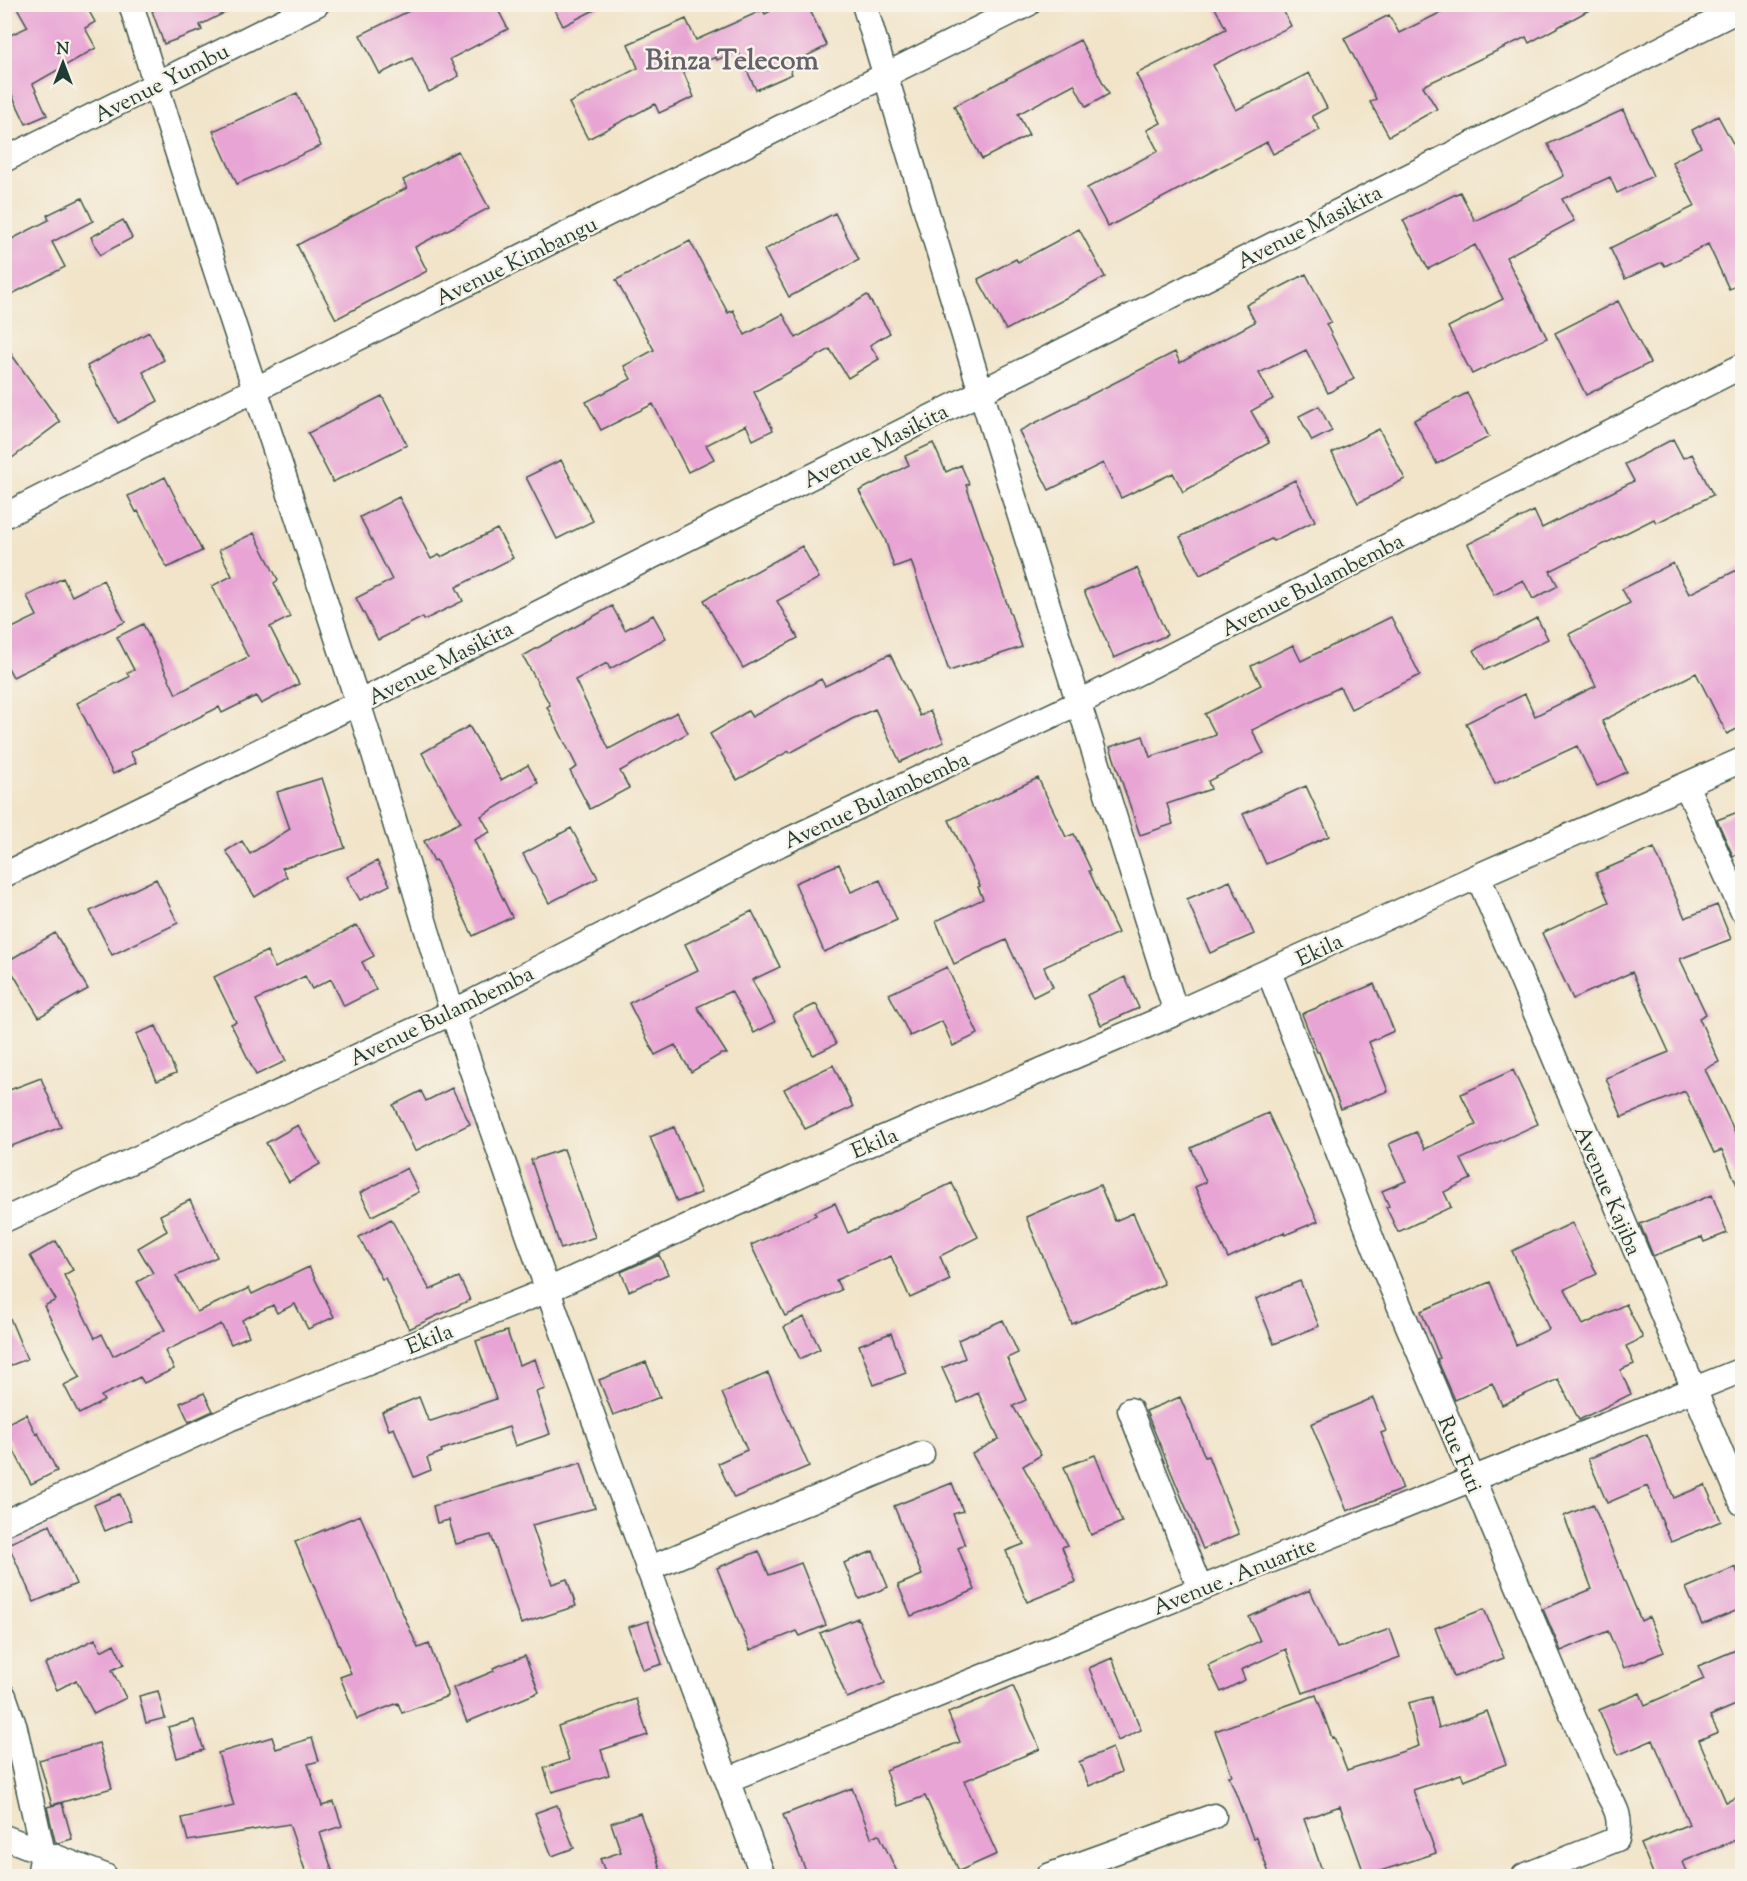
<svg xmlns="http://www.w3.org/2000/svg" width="1747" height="1881" font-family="'Sorts Mill Goudy',serif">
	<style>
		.building { fill: #e8a4d4 }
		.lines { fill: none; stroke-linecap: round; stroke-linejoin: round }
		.street-casing { stroke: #3e564a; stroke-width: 27 }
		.street { stroke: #fff; stroke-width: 24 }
		.labels { text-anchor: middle; stroke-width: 5; stroke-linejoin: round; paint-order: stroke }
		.street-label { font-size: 22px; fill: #1f3d34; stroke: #f7f3e8 }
		.district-label { font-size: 28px; font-weight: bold; fill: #65616c; stroke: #f7f3e8 }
	</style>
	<rect width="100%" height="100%" fill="#f7f3e8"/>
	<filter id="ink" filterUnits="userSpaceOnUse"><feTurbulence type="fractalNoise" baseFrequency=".0167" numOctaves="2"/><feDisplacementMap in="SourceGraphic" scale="12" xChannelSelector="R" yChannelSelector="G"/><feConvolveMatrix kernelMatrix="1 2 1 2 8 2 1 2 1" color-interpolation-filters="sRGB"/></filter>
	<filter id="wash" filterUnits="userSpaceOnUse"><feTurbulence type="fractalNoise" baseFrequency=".008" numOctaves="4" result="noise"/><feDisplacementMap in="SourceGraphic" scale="24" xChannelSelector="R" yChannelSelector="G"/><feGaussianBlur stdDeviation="1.35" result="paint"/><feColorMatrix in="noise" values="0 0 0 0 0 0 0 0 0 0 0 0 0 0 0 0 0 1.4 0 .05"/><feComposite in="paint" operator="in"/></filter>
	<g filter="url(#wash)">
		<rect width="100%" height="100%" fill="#f1e4c9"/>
		<g id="blocks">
			<path class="building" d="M15 4H85L95 22 85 28 96 48 33 84 47 115 26 124 4 78V38L28 27Z
				M168 4H242L200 25 202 30 164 44 152 11Z
				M423 4H495L508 29 450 59 459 76 429 92 412 58 380 74 360 35Z
				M552 4H606L563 26Z
				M784 4H807L827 46 788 65 792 74 756 90 738 51 717 60 716 57 683 71 694 97 659 113 655 104 588 139 569 103 638 68 628 44 686 19 696 40 763 10 765 14Z
				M1213 4H1280L1291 26 1213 65 1236 110 1309 73 1327 108 1312 116 1320 130 1273 154 1267 142 1108 227 1087 188 1158 151 1147 130 1161 123 1136 74 1226 29Z
				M1458 4H1600L1529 43 1526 37 1423 86 1437 109 1389 136 1370 102 1376 99 1344 38 1389 15 1399 33Z
				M1080 40 1109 94 1086 107 1074 84 1018 114 1029 135 982 159 954 106Z
				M297 93 321 146 237 184 213 131Z
				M1623 110 1653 176 1617 193 1610 177 1562 199 1574 221 1506 257 1547 338 1472 374 1448 327 1503 299 1475 245 1428 269 1403 220 1460 192 1475 221 1564 176 1548 144Z
				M1718 116 1743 162V283L1729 289 1708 244 1665 266 1662 262 1625 279 1610 248 1695 206 1672 162 1701 147 1692 130Z
				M458 151 489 208 415 247 427 271 336 319 297 245 407 188 403 180Z
				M82 198 93 221 52 242 65 267 4 298V243L49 220 47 215Z
				M835 213 859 260 789 297 764 250Z
				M123 220 132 238 100 255 91 237Z
				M1079 229 1105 277 1006 330 978 279 1016 259 1018 262Z
				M690 241 728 313 733 310 745 335 783 314 796 338 867 295 890 333 870 345 879 359 848 378 830 349 754 392 773 430 753 440 746 425 706 445 714 459 688 472 653 404 601 430 586 402 631 379 624 366 654 350 616 280Z
				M1306 274 1331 322 1326 324 1354 379 1328 393 1306 350 1259 373 1273 399 1251 411 1269 443 1183 492 1173 473 1121 498 1103 463 1049 490 1019 431 1175 352 1180 363 1255 322 1246 305Z
				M1618 301 1650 363 1586 395 1555 333Z
				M149 332 164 360 143 372 158 401 118 423 87 366Z
				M4 344 60 422 4 464Z
				M1467 393 1489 437 1437 464 1414 420Z
				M382 396 407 445 333 482 308 433Z
				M1319 406 1332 431 1312 441 1299 416Z
				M1379 429 1405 479 1358 503 1332 453Z
				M1673 439 1683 458 1692 454 1713 495 1656 523 1654 519 1550 571 1558 586 1533 599 1523 580 1494 595 1468 544 1534 511 1542 528 1634 481 1625 464Z
				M933 443 946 472 961 465 969 484 966 485 1022 647 949 671 911 561 894 567 885 539 859 491 909 465 905 456Z
				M561 460 593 521 557 539 526 477Z
				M165 477 202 551 167 568 138 511 136 512 128 496Z
				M1295 480 1315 521 1273 541 1271 539 1200 575 1180 537Z
				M399 497 431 559 439 555 441 557 497 529 513 558 456 587 463 601 424 620 423 617 378 640 356 598 392 580 360 517Z
				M254 533 278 580 274 583 290 617 270 627 299 684 261 704 256 696 222 713 219 707 130 752 136 763 113 774 77 703 129 677 127 673 134 670 117 637 143 624 176 694 248 657 212 586 232 576 219 550Z
				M802 546 819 578 777 601 798 638 743 668 704 600Z
				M1673 563 1689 594 1743 567V726L1727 734 1696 673 1602 721 1627 772 1597 786 1577 746 1495 784 1466 723 1525 694 1535 716 1596 686 1569 634 1630 603 1622 589Z
				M1137 568 1167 635 1114 658 1084 591Z
				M63 578 72 596 103 580 125 622 13 677 4 660V632L37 616 27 596Z
				M612 606 625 630 653 615 666 638 610 669 607 663 575 680 609 749 677 712 688 733 620 771 629 788 590 809 570 771 577 767 547 707 550 705 523 656Z
				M1391 617 1420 675 1351 709 1340 687 1252 730 1264 753 1208 781 1211 789 1167 804 1173 824 1140 835 1110 747 1143 736 1150 757 1216 735 1205 714 1261 685 1251 666 1293 645 1301 661Z
				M1537 618 1548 639 1485 670 1474 650Z
				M890 654 920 716 930 711 944 742 900 762 875 709 852 719 790 753 789 751 737 780 710 734 748 711 752 717 821 679 825 686Z
				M469 726 501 780 528 765 538 783 481 816 490 832 474 840 512 917 473 936 436 860 434 861 424 841 461 822 422 753Z
				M322 778 345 848 282 868 287 877 255 897 226 851 242 841 250 854 290 829 277 792Z
				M1038 778 1066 837 1074 834 1091 870 1089 871 1118 933 1044 967 1053 987 1033 997 1006 940 954 964 936 921 983 899 978 887 980 886 949 820Z
				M1306 786 1329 836 1266 864 1243 814Z
				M1743 810V852L1733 856 1717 820Z
				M571 828 598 878 549 903 523 854Z
				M1654 848 1685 918 1717 905 1731 939 1680 959 1706 1014 1699 1018 1719 1062 1705 1069 1743 1149V1199L1722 1150 1714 1153 1685 1091 1622 1117 1606 1078 1669 1052 1632 972 1573 999 1542 933 1609 902 1596 873Z
				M377 861 390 885 360 900 347 877Z
				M839 864 851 892 880 880 897 920 824 952 795 883Z
				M156 879 178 923 112 955 90 911Z
				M1230 881 1254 934 1210 953 1187 899Z
				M752 911 780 967 752 980 775 1022 754 1033 731 991 697 1007 727 1054H721L691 1072 675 1045 655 1055 629 1003 698 970 685 944Z
				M357 925 374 956 362 962 376 990 344 1006 331 979 312 989 305 976 256 1000 286 1061 256 1075 231 1024 236 1022 214 977 267 951 275 968Z
				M55 933 88 989 39 1017 6 962Z
				M947 967 978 1034 953 1046 942 1021 910 1036 889 994Z
				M1125 977 1139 1008 1101 1025 1087 995Z
				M1374 984 1394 1031 1369 1042 1388 1091 1341 1109 1319 1052H1317L1302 1014Z
				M816 1004 836 1044 813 1055 793 1015Z
				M156 1026 176 1073 157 1081 136 1034Z
				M833 1065 853 1107 805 1129 784 1089Z
				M1513 1070 1538 1124 1461 1159 1471 1179 1444 1192 1451 1207 1398 1232 1386 1207 1389 1206 1382 1191 1406 1181 1389 1144 1416 1132 1425 1149 1476 1125 1461 1094Z
				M41 1078 61 1127 4 1149V1092Z
				M452 1088 470 1124 415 1151 393 1105 421 1091 426 1101Z
				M1268 1113 1318 1221 1285 1235 1284 1232 1228 1258 1195 1187 1206 1182 1191 1148Z
				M298 1125 320 1164 289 1182 266 1143Z
				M674 1127 701 1193 677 1202 650 1137Z
				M564 1149 595 1237 561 1249 531 1160Z
				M407 1168 419 1192 372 1216 360 1193Z
				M952 1183 978 1237 940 1256 950 1280 910 1298 891 1256 836 1280 841 1290 785 1316 751 1245 816 1215 815 1212 835 1203 848 1233Z
				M1100 1185 1115 1221 1133 1213 1164 1284 1072 1324 1026 1217Z
				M1712 1195 1727 1233 1704 1242 1702 1237 1653 1256 1640 1224Z
				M190 1200 217 1257 176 1276 197 1312 249 1288 252 1294 309 1267 334 1317 308 1329 295 1304 277 1313 273 1305 242 1320 249 1336 231 1344 221 1324 165 1351 174 1369 144 1383 140 1377 101 1396 104 1401 79 1414 64 1385 80 1377 44 1306 56 1300 30 1256 56 1241 73 1270 64 1275 95 1338 102 1334 113 1356 165 1330 137 1282 153 1273 138 1248 167 1231 160 1215Z
				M391 1219 430 1290 459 1277 470 1300 409 1329 385 1278 382 1279 359 1237Z
				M1572 1223 1597 1274 1565 1289 1583 1325 1626 1304 1643 1338 1626 1346 1634 1364 1620 1370 1631 1394 1579 1420 1558 1379 1502 1405 1492 1383 1455 1400 1437 1359 1440 1358 1421 1311 1490 1282 1516 1345 1549 1329 1512 1251Z
				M659 1255 668 1274 629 1291 621 1272Z
				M1300 1281 1319 1326 1274 1344 1256 1299Z
				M4 1304 27 1359 4 1368Z
				M804 1317 820 1349 800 1359 784 1327Z
				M1003 1320 1018 1353 1007 1358 1026 1400 1013 1406 1041 1455 1023 1466 1068 1545 1062 1547 1076 1582 1027 1602 1006 1551 1024 1544 972 1454 999 1439 978 1393 958 1403 942 1368 965 1358 958 1340Z
				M507 1331 519 1365 535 1359 545 1389 536 1392 550 1434 515 1446 509 1427 441 1450 442 1452 427 1458 431 1470 414 1477 394 1428 389 1430 382 1412 419 1397 428 1420 431 1421 496 1399 476 1341Z
				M891 1333 906 1373 874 1385 859 1345Z
				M646 1362 660 1397 613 1415 599 1380Z
				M768 1373 809 1466 734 1498 718 1463 747 1450 722 1393Z
				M204 1393 213 1411 189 1422 180 1403Z
				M1180 1397 1205 1457 1208 1456 1239 1534 1203 1549 1146 1411Z
				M1373 1398 1386 1431 1381 1433 1403 1489 1347 1511 1311 1424Z
				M26 1414 36 1434 38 1433 57 1471 31 1484 4 1431V1425Z
				M1647 1434 1674 1498 1705 1485 1721 1521 1671 1542 1647 1486 1607 1503 1588 1459Z
				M1095 1455 1122 1522 1091 1535 1064 1467Z
				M581 1463 595 1508 532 1525 552 1584 567 1579 576 1606 521 1624 491 1535 456 1544 449 1520 437 1523 433 1506Z
				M952 1483 963 1511 953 1514 965 1545 958 1548 975 1590 911 1616 898 1585 922 1575 894 1506Z
				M120 1494 131 1520 105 1531 94 1505Z
				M1593 1504 1641 1621 1649 1617 1664 1652 1624 1668 1608 1631 1561 1651 1543 1609 1592 1589 1564 1516Z
				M360 1515 418 1648 429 1644 448 1696 402 1713 398 1703 357 1719 340 1677 351 1673 295 1542Z
				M50 1525 76 1584 34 1602 8 1544Z
				M759 1551 769 1575 801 1563 826 1625 800 1636 797 1631 750 1650 717 1568Z
				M873 1551 888 1587 859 1599 844 1563Z
				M1735 1567 1743 1584V1608L1702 1625 1686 1588Z
				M1310 1590 1337 1648 1390 1629 1400 1657 1303 1693 1286 1649 1241 1670 1245 1680 1221 1692 1208 1665 1260 1641 1249 1617Z
				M1484 1609 1504 1658 1454 1677 1435 1628Z
				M858 1618 885 1683 847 1698 820 1633Z
				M648 1621 662 1664 643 1670 629 1627Z
				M95 1639 101 1651 114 1644 124 1664 112 1670 126 1698 94 1714 76 1680 57 1690 45 1664Z
				M1743 1647V1702L1710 1716 1718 1732 1699 1740 1726 1802 1743 1795V1837L1682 1862 1688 1876H1654L1641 1844 1689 1824 1653 1740 1618 1755 1599 1710 1640 1693 1645 1705 1704 1679 1698 1666Z
				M525 1656 539 1692 467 1722 453 1688 494 1671 493 1668Z
				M1112 1658 1141 1730 1118 1741 1089 1668Z
				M1013 1686 1040 1749 964 1781 997 1854 959 1871 925 1796 898 1806 885 1770 960 1742 948 1713Z
				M158 1691 165 1718 146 1723 139 1696Z
				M1316 1695 1332 1738 1334 1737 1347 1770 1419 1746 1408 1703 1431 1697 1439 1728 1487 1711 1506 1764 1464 1780 1461 1774 1413 1790 1436 1853 1365 1876 1340 1806 1304 1819 1324 1876H1270L1256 1837 1253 1838 1229 1776 1232 1775 1215 1731Z
				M636 1699 648 1735 601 1750 609 1775 552 1792 544 1768 569 1760 558 1726Z
				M194 1720 204 1750 177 1758 168 1727Z
				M272 1737 276 1749 312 1738 319 1761 308 1764 322 1806 334 1802 342 1826 320 1833 332 1870 307 1876 289 1824 188 1841 182 1818 234 1806 218 1753Z
				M99 1743 112 1788 52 1805 39 1760Z
				M1112 1748 1121 1772 1089 1786 1079 1762Z
				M852 1788 871 1837 879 1834 899 1876H808L783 1815Z
				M62 1803 72 1839 58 1843 55 1841 47 1807Z
				M557 1805 574 1848 552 1856 535 1813Z
				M640 1813 663 1876H607L600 1859 621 1852 611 1823Z"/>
		</g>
	</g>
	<g filter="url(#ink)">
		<use href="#blocks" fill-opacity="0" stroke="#3e564a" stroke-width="1.5"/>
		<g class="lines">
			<defs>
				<path id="street" d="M131 4C202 239 284 470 358 703 392 807 420 913 454 1017 550 1306 656 1591 763 1876
					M864 4 981 392 1176 1013
					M4 160 317 4
					M4 516 254 390 1028 4
					M1686 785 1742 910
					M4 875 358 703 981 392 1742 8
					M1478 876 1742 1503
					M1269 972 1375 1248 1601 1782C1613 1804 1623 1814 1617 1839L1524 1876
					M4 1220 453 1012 780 844 1078 703 1742 366
					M1130 1410 1200 1589
					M4 1523 229 1419 548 1290 850 1152 1176 1013 1478 876 1742 760
					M648 1569 922 1454
					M4 1696 15 1728 43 1853 39 1876
					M727 1780 1742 1370
					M4 1837 105 1876
					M1048 1876 1214 1816"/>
			</defs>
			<use href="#street" class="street-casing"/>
			<use href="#street" class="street"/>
		</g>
	</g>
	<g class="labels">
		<g class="street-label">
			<text transform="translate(161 82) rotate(-27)" y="8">Avenue Yumbu</text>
			<text transform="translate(1309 226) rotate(-27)" y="8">Avenue Masikita</text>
			<text transform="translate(516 260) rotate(-26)" y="8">Avenue Kimbangu</text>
			<text transform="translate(875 445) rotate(-27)" y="8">Avenue Masikita</text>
			<text transform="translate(1312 584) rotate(-27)" y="8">Avenue Bulambemba</text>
			<text transform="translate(440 662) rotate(-27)" y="8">Avenue Masikita</text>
			<text transform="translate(876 799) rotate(-25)" y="8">Avenue Bulambemba</text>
			<text transform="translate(1319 949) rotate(-25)" y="8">Ekila</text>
			<text transform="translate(441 1015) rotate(-26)" y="8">Avenue Bulambemba</text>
			<text transform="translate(874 1142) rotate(-23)" y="8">Ekila</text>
			<text transform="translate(1609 1190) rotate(67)" y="8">Avenue Kajiba</text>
			<text transform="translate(429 1338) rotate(-22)" y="8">Ekila</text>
			<text transform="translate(1461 1454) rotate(67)" y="8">Rue Futi</text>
			<text transform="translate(1234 1575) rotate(-22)" y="8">Avenue . Anuarite</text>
		</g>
		<g class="district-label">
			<text x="732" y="69">Binza Telecom</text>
		</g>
	</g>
	<rect width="1747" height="1881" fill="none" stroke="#f7f3e8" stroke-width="24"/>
	<g transform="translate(63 63)" stroke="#f7f3e8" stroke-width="4.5" paint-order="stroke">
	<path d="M0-4.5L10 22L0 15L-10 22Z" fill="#1f3d34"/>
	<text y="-9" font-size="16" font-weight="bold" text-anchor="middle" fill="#1f3d34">N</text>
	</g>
</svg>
